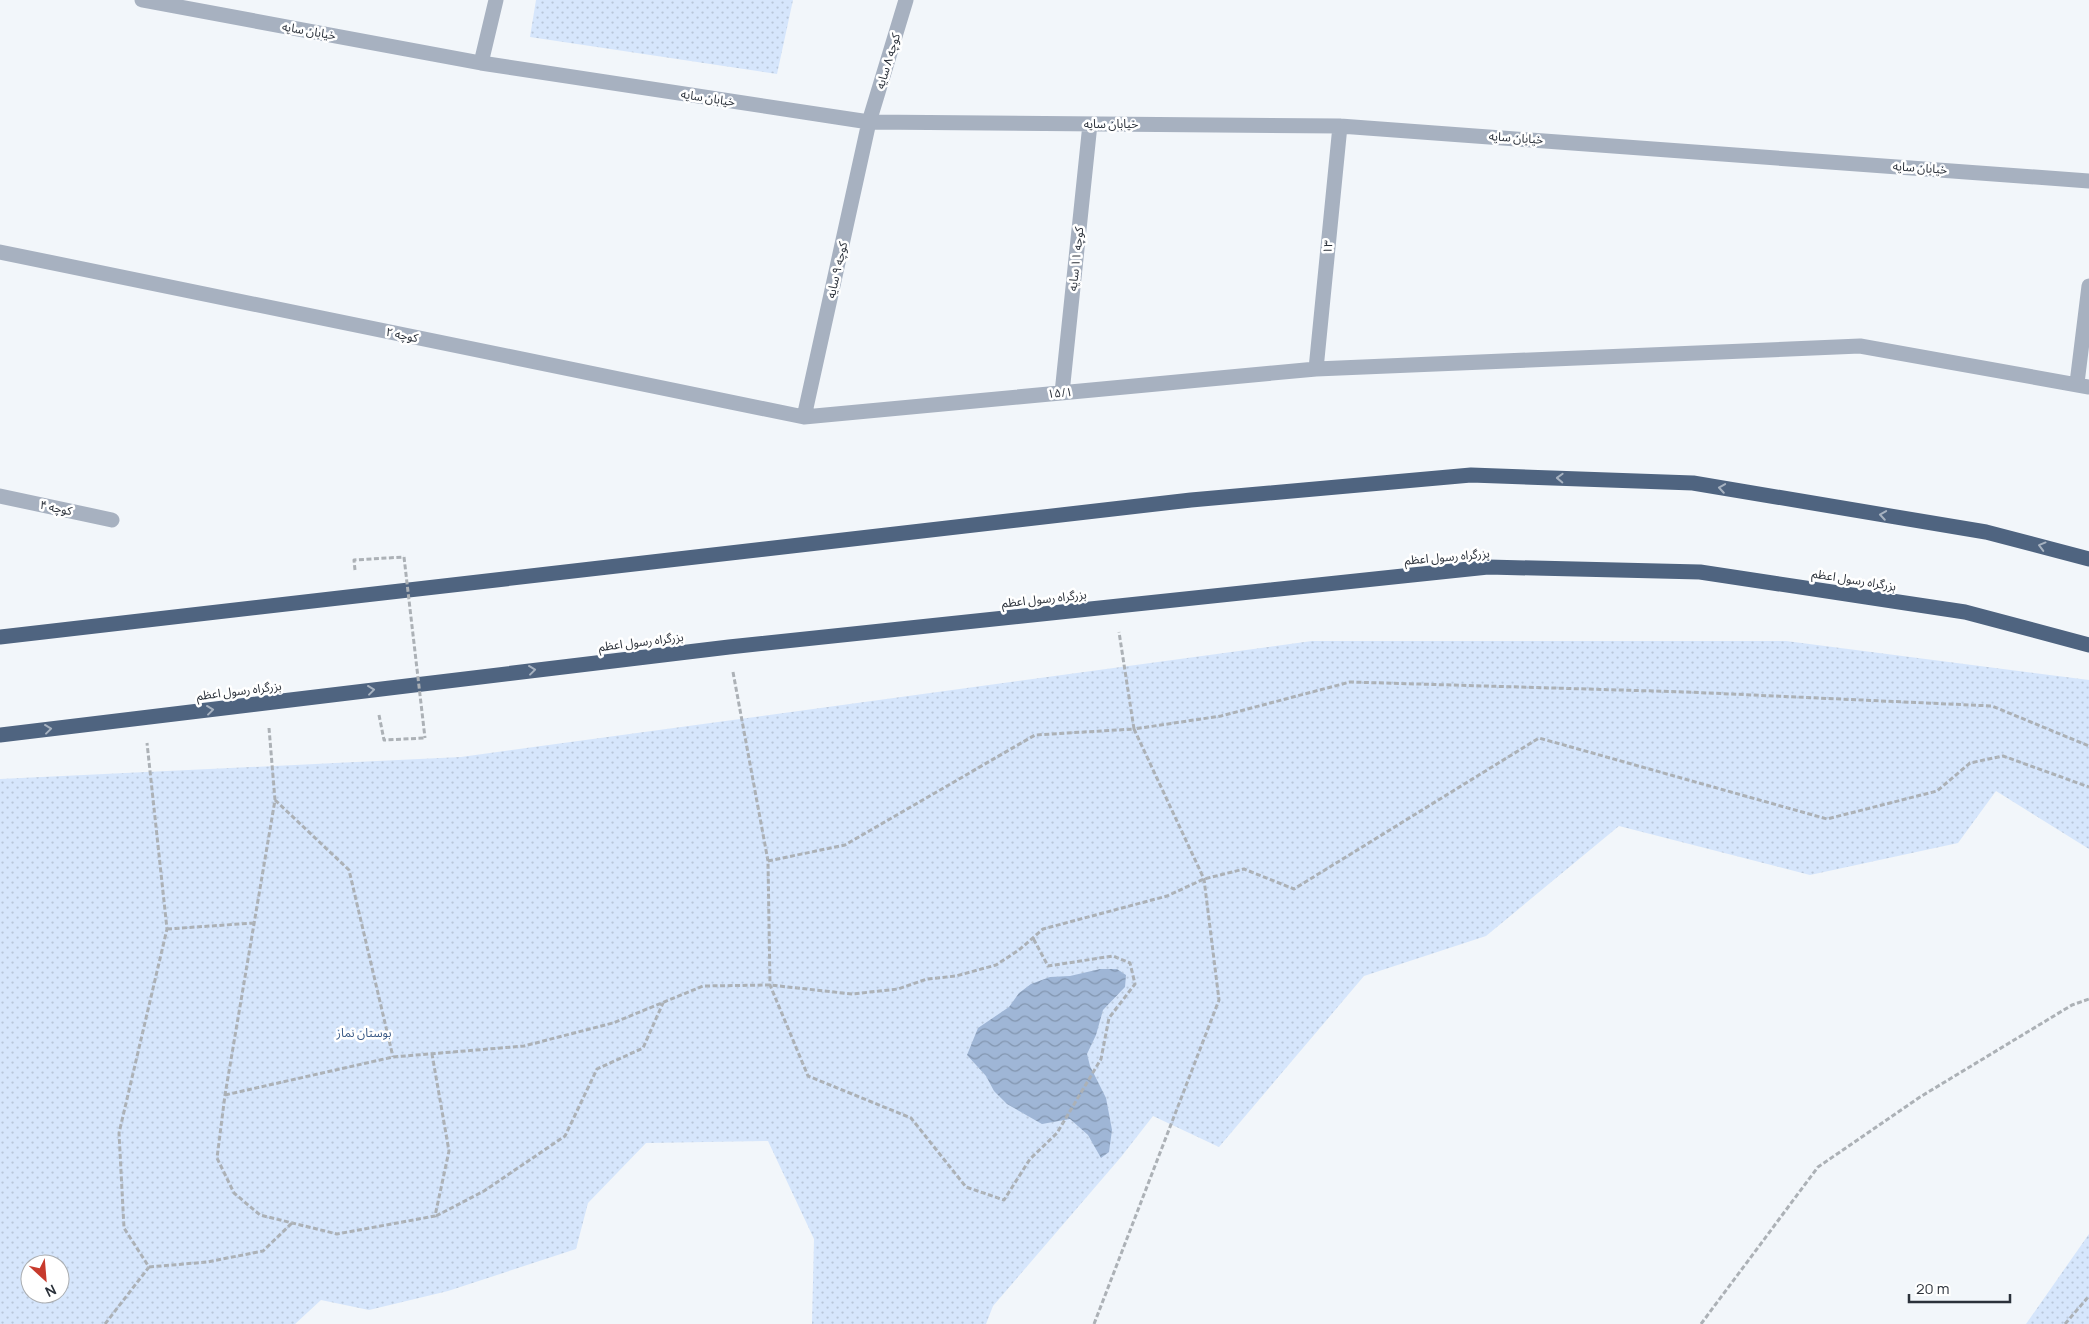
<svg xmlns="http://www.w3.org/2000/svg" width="2089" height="1324" font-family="Manrope,'Noto Sans Arabic',sans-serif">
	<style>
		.park { fill: url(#park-dots); fill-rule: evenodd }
		.water { fill: url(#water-waves) }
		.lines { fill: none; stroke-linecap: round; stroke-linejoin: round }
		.path { stroke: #acb1b6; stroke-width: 3; stroke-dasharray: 5 2.5; stroke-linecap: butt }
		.minor { stroke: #a7b1c0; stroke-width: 15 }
		.highway { stroke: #4f6480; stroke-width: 15 }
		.path-bridge { stroke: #acb1b6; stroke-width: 3; stroke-dasharray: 5 2.5; stroke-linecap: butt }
		.oneway { stroke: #a7b2c0 }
		.labels { text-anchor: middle; stroke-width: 5; stroke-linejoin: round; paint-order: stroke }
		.street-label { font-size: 12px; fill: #2b313a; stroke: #fff }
		.park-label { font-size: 12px; fill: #385885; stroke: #fff }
	</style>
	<defs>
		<pattern id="park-dots" width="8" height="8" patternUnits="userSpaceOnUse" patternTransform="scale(1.25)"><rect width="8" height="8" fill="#d6e6fc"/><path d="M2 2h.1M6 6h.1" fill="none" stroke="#b8c6d9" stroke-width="1.8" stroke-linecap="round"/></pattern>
		<pattern id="water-waves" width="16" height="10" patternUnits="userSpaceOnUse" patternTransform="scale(1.25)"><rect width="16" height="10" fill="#9fb6d6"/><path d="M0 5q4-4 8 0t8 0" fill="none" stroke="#8295af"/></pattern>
	</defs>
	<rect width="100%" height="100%" fill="#f2f6fa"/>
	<path class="park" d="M536 0H793L777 74 530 37Z
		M1312 641H1786L2089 680V849L1996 791 1958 843 1810 875 1619 826 1486 936 1364 976 1219 1147 1153 1116 1121 1157 993 1306 986 1324H812L814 1239 768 1141 646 1143 588 1203 576 1249 448 1291 369 1310 321 1300 295 1324H0V779L461 757ZM30 1264H60V1294H30Z
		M2089 1234V1324H2026Z"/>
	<path class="water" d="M1100 969H1117L1126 975 1125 987 1103 1010 1096 1035 1087 1054 1090 1066 1106 1098 1112 1130 1109 1152 1101 1158 1088 1135 1070 1119 1042 1124 1007 1104 994 1091 986 1076 967 1055 978 1028 1009 1007 1019 993 1031 984 1050 977 1070 976Z"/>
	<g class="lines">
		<path class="path" d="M355 570 354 560 404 557
			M733 672 768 861 770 985 808 1076 911 1118 966 1187 1004 1200 1030 1159 1057 1133 1101 1059 1109 1018 1135 984 1130 963 1113 956 1048 966 1033 938
			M379 715 384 740 425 738
			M269 728 275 800 225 1095 217 1158 234 1193 260 1215 337 1234 435 1216 449 1151 432 1054
			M275 800 349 870 393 1057
			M768 861 845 845 1035 735 1134 729 1119 632
			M167 929 254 923
			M225 1095 393 1057 524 1046 613 1023 703 986 770 985 852 994 898 989 927 979 956 976 996 965 1019 950 1043 929 1167 896 1204 879 1244 869 1294 889 1539 738 1827 819 1937 791 1970 763 2003 756 2089 787
			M436 1216 484 1191 565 1136 597 1069 643 1048 663 1003
			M149 1267 207 1262 263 1251 292 1223
			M105 1324 149 1267 124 1228 119 1133 167 929 147 743
			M1094 1324 1219 1000 1204 879 1134 729 1221 716 1350 682 1687 692 1992 706 2089 746
			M1701 1324 1818 1167 1920 1097 2072 1005 2089 999
			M2065 1324 2089 1296"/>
		<path class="minor" d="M142 0 481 63 869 122 1340 126 2089 181
			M481 63 496 0
			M0 252 804 417 1316 369 1860 346 2089 387
			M1316 369 1340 126
			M2077 383 2089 286
			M1062 393 1090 124
			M804 417 869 122 906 0
			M0 496 112 520"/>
		<path class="highway" d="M0 637 1191 500 1471 475 1693 483 1986 532 2089 559
			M0 735 729 647 1488 567 1700 572 1965 612 2089 645"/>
		<path class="path-bridge" d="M404 557 425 738"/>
	</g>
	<defs><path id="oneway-chevron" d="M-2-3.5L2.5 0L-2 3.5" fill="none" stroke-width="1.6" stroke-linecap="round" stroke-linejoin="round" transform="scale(1.25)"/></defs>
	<g class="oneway">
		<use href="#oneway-chevron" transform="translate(1560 478) rotate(-178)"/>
		<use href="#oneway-chevron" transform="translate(1722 488) rotate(-171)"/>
		<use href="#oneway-chevron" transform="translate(1883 515) rotate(-171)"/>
		<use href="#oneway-chevron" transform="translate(2042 546) rotate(-165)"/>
		<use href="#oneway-chevron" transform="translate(532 670) rotate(-7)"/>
		<use href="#oneway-chevron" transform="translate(371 690) rotate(-7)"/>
		<use href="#oneway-chevron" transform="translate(210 710) rotate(-7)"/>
		<use href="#oneway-chevron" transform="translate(48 729) rotate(-7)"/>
	</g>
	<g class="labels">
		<g class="street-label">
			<text transform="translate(309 31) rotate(10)" y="4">خیابان سایه</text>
			<text transform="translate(888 61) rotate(-73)" y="4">کوچه ۸ سایه</text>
			<text transform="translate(708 98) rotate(9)" y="4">خیابان سایه</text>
			<text x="1111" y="128">خیابان سایه</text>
			<text transform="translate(1516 138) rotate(4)" y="4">خیابان سایه</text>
			<text transform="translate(1920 168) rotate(4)" y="4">خیابان سایه</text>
			<text transform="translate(1328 247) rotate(-84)" y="4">۱۳</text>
			<text transform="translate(1076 259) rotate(-84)" y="4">کوچه ۱۱ سایه</text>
			<text transform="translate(837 270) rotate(-77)" y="4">کوچه ۹ سایه</text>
			<text transform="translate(402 335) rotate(12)" y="4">کوچه ۲</text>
			<text transform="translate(1060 393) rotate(-5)" y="4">۱۵/۱</text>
			<text transform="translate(56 508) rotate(12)" y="4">کوچه ۴</text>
			<text transform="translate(1447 557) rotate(-5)" y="4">بزرگراه رسول اعظم</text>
			<text transform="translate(1854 580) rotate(9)" y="4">بزرگراه رسول اعظم</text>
			<text transform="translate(1044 599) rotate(-6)" y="4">بزرگراه رسول اعظم</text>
			<text transform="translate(641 642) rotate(-7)" y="4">بزرگراه رسول اعظم</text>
			<text transform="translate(239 691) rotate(-7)" y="4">بزرگراه رسول اعظم</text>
		</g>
		<g class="park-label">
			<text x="364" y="1037">بوستان نماز</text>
		</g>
	</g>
	<g transform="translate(45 1279) rotate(154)"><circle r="24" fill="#ffffff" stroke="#aaadb0"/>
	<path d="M0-4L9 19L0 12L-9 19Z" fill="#c73a2d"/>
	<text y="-8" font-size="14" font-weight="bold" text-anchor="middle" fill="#2b313a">N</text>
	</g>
	<path d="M1909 1294v8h101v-8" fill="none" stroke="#2b313a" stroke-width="2.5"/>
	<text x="1916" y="1294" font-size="15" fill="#2b313a" stroke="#ffffff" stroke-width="4" paint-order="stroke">20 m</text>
</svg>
